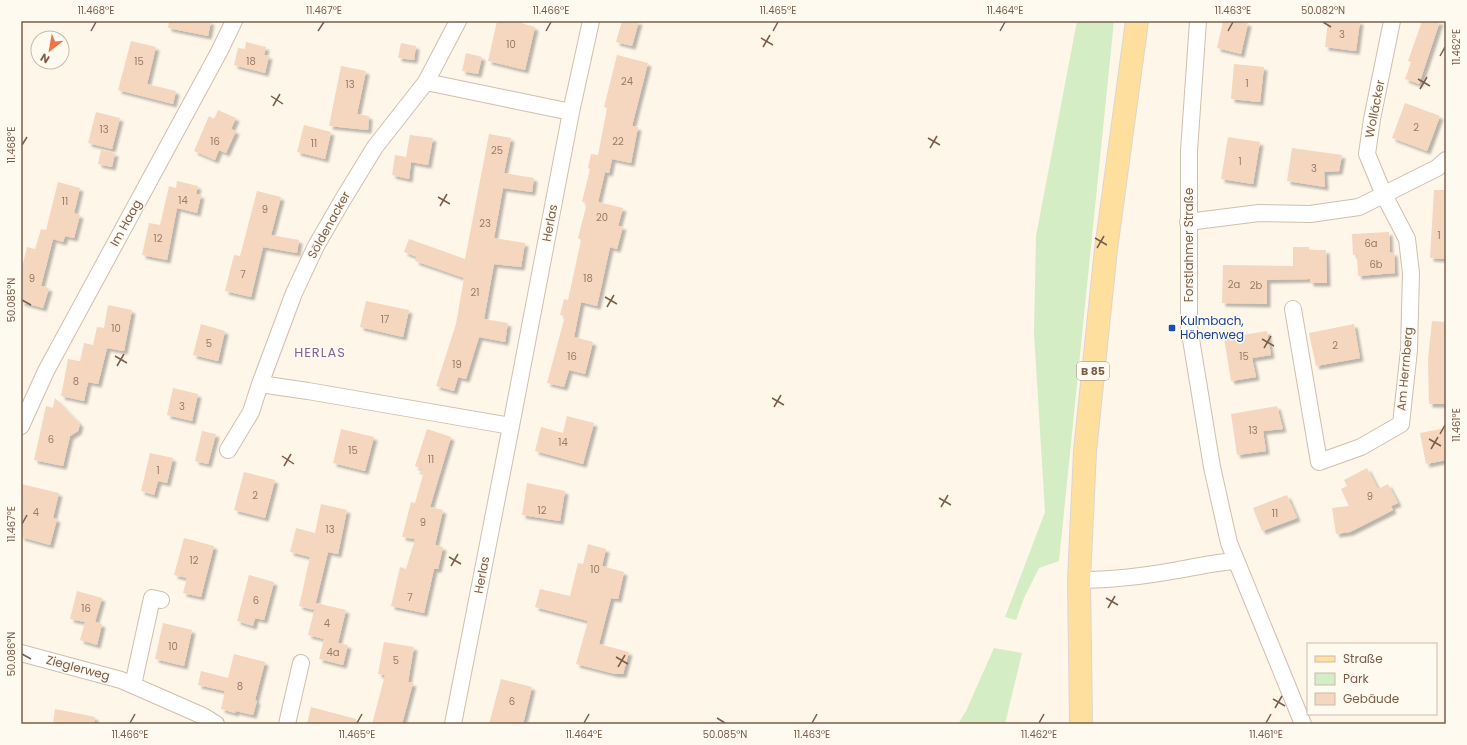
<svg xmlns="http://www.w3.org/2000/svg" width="1467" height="745" font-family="Poppins,sans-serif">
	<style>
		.green { fill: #d4edc5 }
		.building { fill: #f5d6be; filter: url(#shadow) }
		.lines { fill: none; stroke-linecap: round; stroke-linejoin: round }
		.street-casing { stroke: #d1bead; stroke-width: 18 }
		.primary-casing { stroke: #dcd5d0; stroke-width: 24 }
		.street { stroke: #fff; stroke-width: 16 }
		.primary { stroke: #ffdf9e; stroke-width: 22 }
		.ticks { fill: none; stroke: #7a5d4a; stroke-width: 1.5 }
		.transit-dot { fill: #1a4fb4; stroke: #fffaf0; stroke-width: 1.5 }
		.labels { text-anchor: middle; stroke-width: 3; stroke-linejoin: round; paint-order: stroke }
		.number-label { font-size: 10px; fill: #997b67 }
		.shield { fill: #fffaf0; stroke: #a28c7c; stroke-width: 1 }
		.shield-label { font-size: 11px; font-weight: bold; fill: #7a5d4a }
		.street-label { font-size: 12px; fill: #7a5d4a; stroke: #fffaf0 }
		.transit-label { font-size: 12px; fill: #164399; stroke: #fffaf0; text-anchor: start }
		.neighbourhood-label { font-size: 13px; letter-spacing: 1px; fill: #876296; stroke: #fffaf0 }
		.neatline { fill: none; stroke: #7a5d4a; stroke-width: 1.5 }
		.ticks-label { font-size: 10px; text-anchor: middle; fill: #7a5d4a }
	</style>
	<defs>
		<filter id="shadow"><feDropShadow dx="3.5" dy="3.5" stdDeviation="1" flood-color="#0004"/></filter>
	</defs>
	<rect width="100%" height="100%" fill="#fef6e9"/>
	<path class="green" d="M1077 21H1114L1059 561 1039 568 1024 598 1016 620 1005 617 1045 512 1034 334 1036 236Z
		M994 648 1022 653 1005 724H958L966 711Z"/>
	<path class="building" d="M169 21H211L208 36 168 28Z
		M497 21H522L521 23 535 27 525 70 488 61Z
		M622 21H639L632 46 616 42Z
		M1223 21H1239L1248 23 1241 54 1217 48Z
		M1328 21H1360L1356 51 1325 47Z
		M1422 21H1440L1419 84 1405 79 1411 62 1408 61Z
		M131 41 156 47 147 84 176 91 173 104 118 90Z
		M246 42 266 47 264 55 269 56 265 73 234 65 238 48 245 49Z
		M401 43 416 46 414 60 398 58Z
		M466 53 482 57 478 74 462 71Z
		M617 55 648 63 632 126 638 127 631 163 612 159 609 173 605 172 598 202 623 208 618 226H623L617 249 610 247 597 306 581 302 574 337 593 342 585 374 569 370 564 387 547 383 565 316 560 315 564 299 568 300 581 240 578 238 587 203 582 202 590 169 588 168 591 154 598 155 607 108 604 107Z
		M1234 64 1264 67 1260 102 1231 99Z
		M341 66 366 71 357 114 369 116 368 130 329 126Z
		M1405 103 1440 116 1427 151 1392 138Z
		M218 110 236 118 231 129 236 131 226 153 219 150 215 160 194 151 209 116 214 119Z
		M96 112 120 118 112 149 88 143Z
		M304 125 331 132 325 159 297 152Z
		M489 134 511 138 504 173 534 178 532 192 503 188 494 238 525 243 521 267 494 264 484 319 508 323 505 342 479 337 466 379 458 377 454 391 436 386 456 324 464 278 415 261 417 257 404 252 409 239 465 259Z
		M410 135 433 138 428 165 411 162 409 179 392 175 395 155 406 157Z
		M1228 137 1260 142 1253 184 1221 179Z
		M1292 148 1342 155 1339 171 1324 172 1325 187 1287 181Z
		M101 150 115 153 112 167 98 164Z
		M177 181 198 186 196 194 201 195 197 213 177 208 167 260 142 255 149 223 160 225 169 186 176 188Z
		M58 182 80 188 74 213 80 215 74 238 65 236 63 242 53 239 41 286 49 288 43 308 21 302V271L27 247 35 249 41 229 46 230Z
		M1434 190H1446V259L1430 258Z
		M257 191 281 197 271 235 299 240 297 253 263 247 251 297 225 291 234 255 240 256Z
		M1389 232 1390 253 1394 252 1395 273 1358 276 1357 255H1353L1352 234Z
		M1293 247H1309V250H1326L1327 283H1310V279L1267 280V304L1222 303 1223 265 1293 266Z
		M366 301 409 310 403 337 360 327Z
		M108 305 132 310 124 351 107 348 98 384 88 382 84 401 61 396 68 359 90 363 80 361 84 343 93 345 97 327 104 328Z
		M1432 321 1446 322V404H1429L1428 359Z
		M201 324 225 331 218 361 193 355Z
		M1354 324 1360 358 1316 366 1309 333Z
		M1267 331 1271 355 1252 358 1256 377 1231 381 1224 338Z
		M173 388 198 394 192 421 167 415Z
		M55 398 80 424 78 431 70 436 63 466 34 460 46 406 53 408Z
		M1277 406 1283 429 1263 431 1266 451 1237 455 1231 414Z
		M567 416 594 423 583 464 535 451 541 427 563 433Z
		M1446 428V460L1426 464 1420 433Z
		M341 429 374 437 365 471 333 463Z
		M427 429 451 437 430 507 443 510 435 545 443 547 438 569H434L424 613 391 606 400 567 406 569 415 539 402 537 411 502 415 503 423 475 419 474 422 469 415 466Z
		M202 431 216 434 208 464 195 461Z
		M150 453 173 458 167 483 158 481 154 495 141 491Z
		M1367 468 1378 489 1388 484 1398 503 1391 506 1393 510 1350 532 1336 534 1332 508 1349 506 1341 489 1347 486 1344 480Z
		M244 472 275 480 265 518 234 510Z
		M527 483 565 491 560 521 522 515Z
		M21 484 59 493 53 518 57 519 50 545 21 537Z
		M1287 495 1297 518 1262 531 1253 508Z
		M321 504 347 510 338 554 328 552 314 610 299 606 310 557 290 552 296 528 315 533Z
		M184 538 214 546 201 597 183 593 187 578 174 575Z
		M588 544 606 549 602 566 624 572 618 599 611 598 599 644 629 652 623 674H615L576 664 588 621 535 607 540 589 570 596 578 563 583 564Z
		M249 575 274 582 264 620 255 618 253 626 237 621Z
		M77 591 102 598 95 622 102 624 97 645 80 640 85 622 70 619Z
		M316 603 346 610 338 643 348 645 343 665 319 659 324 639 308 635Z
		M163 623 192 630 184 666 155 659Z
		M384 642 414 647 408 682 413 683 402 724H372L385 675 378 674Z
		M234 654 265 662 255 700 257 701 253 715 236 711 235 713 221 709 225 691 198 685 201 671 228 678Z
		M501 679 532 687 523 724H489Z
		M311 707 356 719 355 724H307Z
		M55 709 95 717 94 724H53Z"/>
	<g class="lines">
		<defs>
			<path id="street" d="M1198 21 1189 151V327L1212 467 1229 543 1303 724
				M426 82 571 112
				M1188 222 1259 213 1310 214 1359 207 1437 168 1446 160
				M1293 309 1319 462 1361 447 1401 424 1409 350 1411 273 1407 239 1384 195 1367 154 1372 119 1392 21
				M260 384 308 391 511 426
				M21 426 46 371 219 52 234 21
				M228 450 251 412 260 384 294 293 316 246 342 201 375 147 426 82 458 21
				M1079 580C1112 580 1145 576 1178 570 1197 567 1216 562 1236 561
				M21 653 121 680 203 716 216 724
				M133 685 152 598 161 600
				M287 724 301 663
				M453 724 511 426 571 112 591 21"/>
			<path id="primary" d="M1081 724 1079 580 1085 451 1106 249 1137 21"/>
		</defs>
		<use href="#street" class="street-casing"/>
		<use href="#primary" class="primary-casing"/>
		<use href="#street" class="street"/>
		<use href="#primary" class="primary"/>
	</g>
	<path class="ticks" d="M1323 22 1331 27M91 31 96 22M318 31 324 22M546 31 551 22M773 31 778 22M1000 31 1005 22M1228 31 1233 22M761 38 773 45M763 47 770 35M1440 56 1445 47M1418 79 1430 86M1420 89 1427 77M271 96 283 104M273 106 280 94M928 138 940 145M22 145 27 137M930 148 937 136M438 197 450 204M440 206 447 194M1095 238 1107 245M1097 248 1104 236M605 297 617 304M22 300 31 305M607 307 614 295M1262 339 1274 346M1264 348 1271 336M115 356 127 363M117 366 124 354M772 398 784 405M774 407 781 395M1440 434 1445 425M1429 439 1441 446M1431 449 1438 437M282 456 294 464M284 466 291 454M939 498 951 505M941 507 948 495M22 524 27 515M449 557 461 564M451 566 458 554M1106 598 1118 605M1108 608 1115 596M22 654 31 659M616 657 628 664M618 667 625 655M1273 699 1285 706M1275 708 1282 696M717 718 725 723M130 723 135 714M357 723 362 714M584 723 589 714M812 723 817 714M1039 723 1044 714M1266 723 1271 714"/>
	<rect class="transit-dot" x="1168" y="324" width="8" height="8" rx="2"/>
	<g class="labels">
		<g class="number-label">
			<text x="1342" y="38">3</text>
			<text x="511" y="48">10</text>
			<text x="139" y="65">15</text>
			<text x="251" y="65">18</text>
			<text x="627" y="85">24</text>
			<text x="1247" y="87">1</text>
			<text x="350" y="88">13</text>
			<text x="1416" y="131">2</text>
			<text x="104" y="133">13</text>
			<text x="215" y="145">16</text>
			<text x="618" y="145">22</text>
			<text x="314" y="147">11</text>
			<text x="497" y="154">25</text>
			<text x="1240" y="165">1</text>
			<text x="1314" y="172">3</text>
			<text x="183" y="204">14</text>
			<text x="65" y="205">11</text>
			<text x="265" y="213">9</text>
			<text x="602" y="221">20</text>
			<text x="485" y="227">23</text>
			<text x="1439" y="239">1</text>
			<text x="158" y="242">12</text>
			<text x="1371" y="247">6a</text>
			<text x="1376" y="268">6b</text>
			<text x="243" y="278">7</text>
			<text x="32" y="282">9</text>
			<text x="588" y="282">18</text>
			<text x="1234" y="288">2a</text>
			<text x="1256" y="289">2b</text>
			<text x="475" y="296">21</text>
			<text x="385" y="323">17</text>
			<text x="116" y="332">10</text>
			<text x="209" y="347">5</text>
			<text x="1335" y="349">2</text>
			<text x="572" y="360">16</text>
			<text x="1244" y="360">15</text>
			<text x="457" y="368">19</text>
			<text x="76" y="385">8</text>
			<text x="182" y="410">3</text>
			<text x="1253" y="434">13</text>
			<text x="51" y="443">6</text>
			<text x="563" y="446">14</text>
			<text x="353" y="454">15</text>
			<text x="431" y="463">11</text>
			<text x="158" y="474">1</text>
			<text x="255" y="499">2</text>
			<text x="1370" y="500">9</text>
			<text x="542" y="514">12</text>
			<text x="36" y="516">4</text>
			<text x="1275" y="517">11</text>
			<text x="423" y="526">9</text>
			<text x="330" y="533">13</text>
			<text x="194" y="564">12</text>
			<text x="595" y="573">10</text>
			<text x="410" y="601">7</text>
			<text x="256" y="604">6</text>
			<text x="86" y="612">16</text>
			<text x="327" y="627">4</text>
			<text x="173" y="650">10</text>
			<text x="333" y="656">4a</text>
			<text x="396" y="664">5</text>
			<text x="240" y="690">8</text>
			<text x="512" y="705">6</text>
		</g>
		<rect class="shield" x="1077" y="362" width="32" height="18" rx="3"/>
		<g class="shield-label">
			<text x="1093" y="375">B 85</text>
		</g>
		<g class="street-label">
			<text transform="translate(1375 109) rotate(-79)" y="4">Wolläcker</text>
			<text transform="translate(126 223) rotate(-61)" y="4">Im Haag</text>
			<text transform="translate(550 223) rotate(-79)" y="4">Herlas</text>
			<text transform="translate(329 225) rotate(-61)" y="4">Söldenacker</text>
			<text transform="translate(1189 245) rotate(-90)" y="4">Forstlahmer Straße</text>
			<text transform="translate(1405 369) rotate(-85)" y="4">Am Herrnberg</text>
			<text transform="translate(482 575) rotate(-79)" y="4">Herlas</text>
			<text transform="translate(78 668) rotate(15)" y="4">Zieglerweg</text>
		</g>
		<g class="transit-label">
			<text x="1180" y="325">Kulmbach,<tspan x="1180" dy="14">Höhenweg</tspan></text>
		</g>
		<g class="neighbourhood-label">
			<text x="320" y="357">HERLAS</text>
		</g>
	</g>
	<rect width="1467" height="745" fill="none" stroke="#fffaf0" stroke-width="44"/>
	<rect x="1307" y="643" width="130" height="72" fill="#fffaf0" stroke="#cabbae"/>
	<rect x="1315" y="656" width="20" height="6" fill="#ffdf9e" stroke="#cabbae"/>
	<text x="1343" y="663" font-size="12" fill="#7a5d4a">Straße</text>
	<rect x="1315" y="673" width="20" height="12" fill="#d4edc5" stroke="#cabbae"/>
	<text x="1343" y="683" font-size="12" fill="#7a5d4a">Park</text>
	<rect x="1315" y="693" width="20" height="12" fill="#f5d6be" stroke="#cabbae"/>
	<text x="1343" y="703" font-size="12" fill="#7a5d4a">Gebäude</text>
	<g transform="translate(50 50) rotate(211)"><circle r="19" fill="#fffaf0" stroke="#cabbae"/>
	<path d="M0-3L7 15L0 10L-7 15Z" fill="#ee7347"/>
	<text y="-6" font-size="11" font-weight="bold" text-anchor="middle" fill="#7a5d4a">N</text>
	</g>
	<rect x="22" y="22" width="1423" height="701" class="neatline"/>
	<g class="ticks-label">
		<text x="96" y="14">11.468°E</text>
		<text x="324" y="14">11.467°E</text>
		<text x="551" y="14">11.466°E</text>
		<text x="778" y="14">11.465°E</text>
		<text x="1005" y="14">11.464°E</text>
		<text x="1233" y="14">11.463°E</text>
		<text x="1323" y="14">50.082°N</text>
		<text transform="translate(1456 47) rotate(-90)" y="4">11.462°E</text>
		<text transform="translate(11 145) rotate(-90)" y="4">11.468°E</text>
		<text transform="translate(11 300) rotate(-90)" y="4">50.085°N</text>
		<text transform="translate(1456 425) rotate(-90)" y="4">11.461°E</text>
		<text transform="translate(11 524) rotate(-90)" y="4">11.467°E</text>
		<text transform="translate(11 654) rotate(-90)" y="4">50.086°N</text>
		<text x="130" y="738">11.466°E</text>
		<text x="357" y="738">11.465°E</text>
		<text x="584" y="738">11.464°E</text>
		<text x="725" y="738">50.085°N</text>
		<text x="812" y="738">11.463°E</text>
		<text x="1039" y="738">11.462°E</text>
		<text x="1266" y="738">11.461°E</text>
	</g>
</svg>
